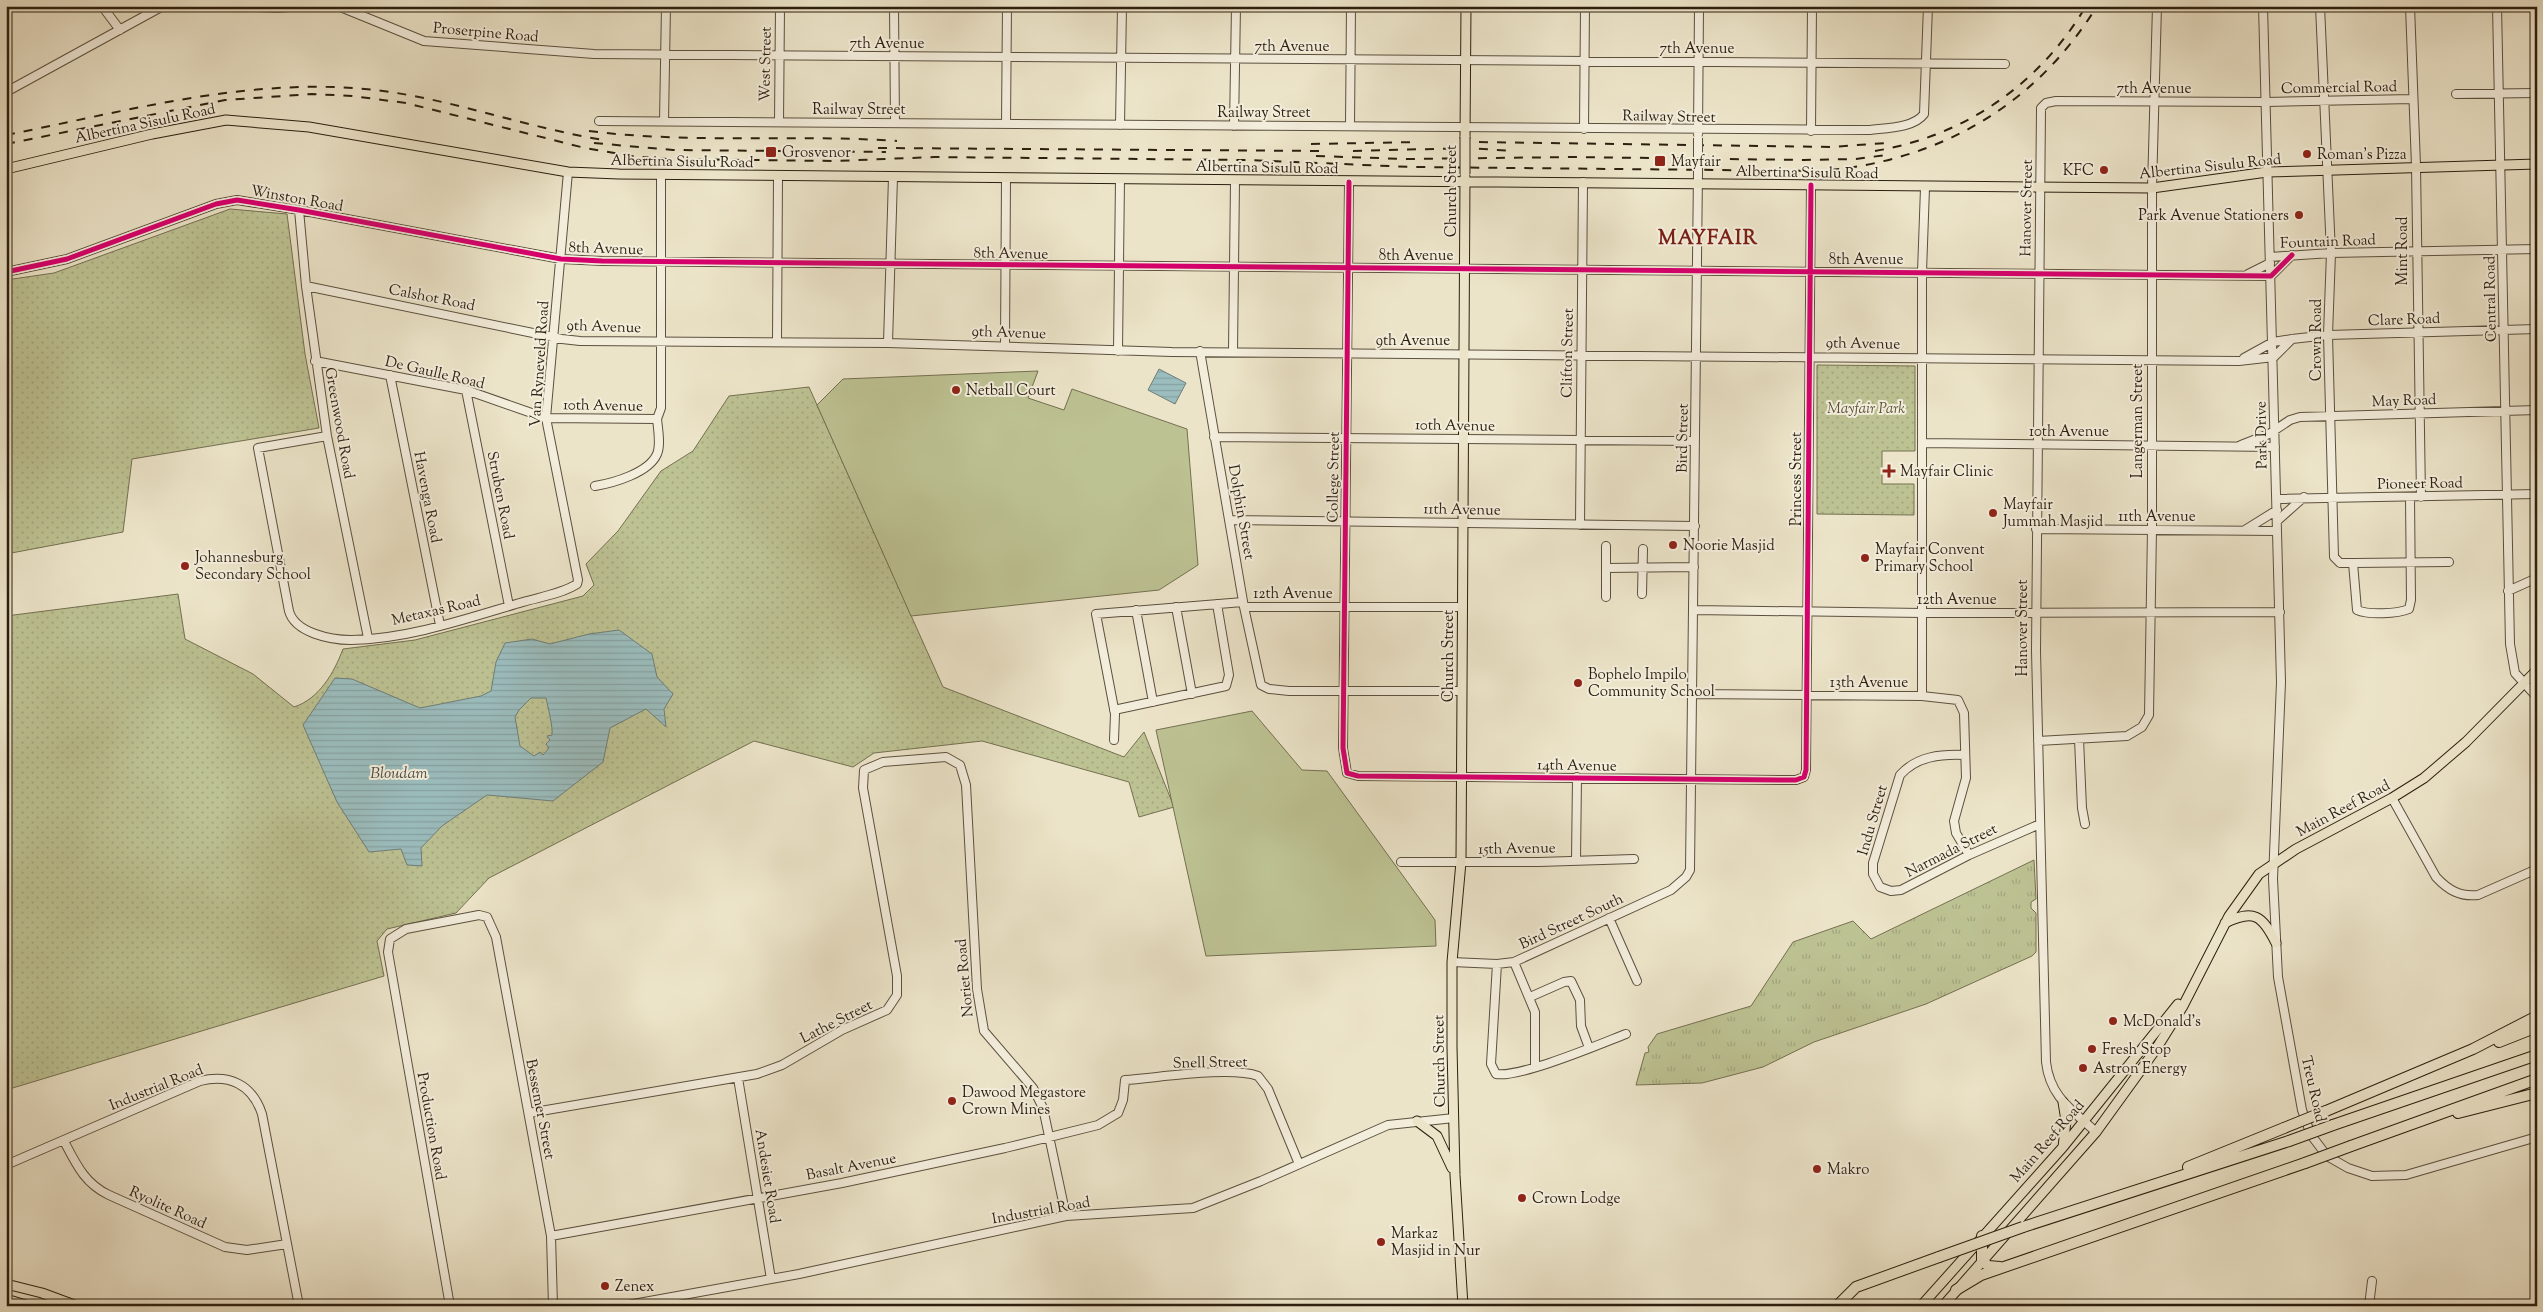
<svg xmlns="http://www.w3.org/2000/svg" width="2543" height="1312" font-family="'Sorts Mill Goudy',serif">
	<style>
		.grass { fill: url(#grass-tufts); stroke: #747051 }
		.park { fill: url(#park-dots); stroke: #747051 }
		.garden { fill: #bdc293; stroke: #747051 }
		.water { fill: url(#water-rules); stroke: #6f7e78; fill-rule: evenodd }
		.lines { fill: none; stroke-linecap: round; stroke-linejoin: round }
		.minor-casing { stroke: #5c503e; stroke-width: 10 }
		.major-casing { stroke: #2c1f0f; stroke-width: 11 }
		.highway-casing { stroke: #2c1f0f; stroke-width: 12 }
		.minor { stroke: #f3eddc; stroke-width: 8 }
		.major { stroke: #ece4c9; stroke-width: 9 }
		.highway { stroke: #ece4c9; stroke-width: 10 }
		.rail { stroke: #2c1f0f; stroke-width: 2; stroke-dasharray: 9 9; stroke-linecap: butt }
		.minor-bridge-casing { stroke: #5c503e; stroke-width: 10; stroke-linecap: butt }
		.major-bridge-casing { stroke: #2c1f0f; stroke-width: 11; stroke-linecap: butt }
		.highway-bridge-casing { stroke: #2c1f0f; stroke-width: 12; stroke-linecap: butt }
		.minor-bridge { stroke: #f3eddc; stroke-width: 8 }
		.major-bridge { stroke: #ece4c9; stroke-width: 9 }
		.highway-bridge { stroke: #ece4c9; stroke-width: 10 }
		.cycleway-casing { stroke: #f3eddc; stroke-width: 8 }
		.cycleway { stroke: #d6006c; stroke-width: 5 }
		.poi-dot { fill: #8f2418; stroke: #f3eddc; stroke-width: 2 }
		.labels { text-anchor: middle; stroke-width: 4; stroke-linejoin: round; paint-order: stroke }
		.street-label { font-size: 15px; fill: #2c1f0f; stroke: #f3eddc }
		.poi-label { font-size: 15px; fill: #2c1f0f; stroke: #f3eddc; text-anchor: start }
		.park-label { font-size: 15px; font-style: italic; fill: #585037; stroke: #f3eddc }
		.water-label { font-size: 16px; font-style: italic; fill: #4d4e44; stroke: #f3eddc }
		.district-label { font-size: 20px; font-weight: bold; letter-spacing: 1px; fill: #7a1f14; stroke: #f3eddc }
	</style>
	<defs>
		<pattern id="grass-tufts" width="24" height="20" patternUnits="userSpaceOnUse" patternTransform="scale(1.25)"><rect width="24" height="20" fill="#bdc293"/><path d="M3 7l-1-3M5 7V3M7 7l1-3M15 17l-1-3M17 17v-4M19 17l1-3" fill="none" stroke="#a3a67e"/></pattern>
		<pattern id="park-dots" width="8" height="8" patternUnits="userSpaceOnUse" patternTransform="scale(1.25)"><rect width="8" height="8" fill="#bdc293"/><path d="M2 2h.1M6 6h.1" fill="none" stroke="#a3a67e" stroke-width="1.8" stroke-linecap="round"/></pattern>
		<pattern id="water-rules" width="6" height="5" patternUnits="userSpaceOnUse" patternTransform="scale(1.25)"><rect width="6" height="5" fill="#9bbdbe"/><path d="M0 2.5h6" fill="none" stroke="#86a2a2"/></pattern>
	</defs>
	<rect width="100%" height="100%" fill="#ece4c9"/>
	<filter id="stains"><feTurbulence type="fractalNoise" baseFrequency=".004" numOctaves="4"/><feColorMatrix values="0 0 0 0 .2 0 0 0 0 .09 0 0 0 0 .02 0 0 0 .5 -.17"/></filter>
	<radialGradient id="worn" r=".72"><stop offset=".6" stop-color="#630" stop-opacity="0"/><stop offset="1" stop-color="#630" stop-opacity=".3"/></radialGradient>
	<path class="grass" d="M2034 860 2036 899 2031 902V908L2036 913V952L2032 956 1926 1004 1814 1042 1763 1067 1702 1083 1636 1085 1645 1053 1649 1052 1648 1047 1657 1034 1751 1006 1793 942 1853 921 1871 939Z"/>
	<path class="park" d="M230 209 287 214 305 354 319 428 132 459 123 532 6 554V280L54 273Z
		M1817 365 1915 366V451H1882V484H1914V515L1817 514Z
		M809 387 943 687 1124 757 1144 732 1174 807 1139 817 1129 782 982 741 874 753 853 767 754 741 489 878 456 913 387 929 377 941 384 976 6 1090V616L178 594 185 639 253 674 294 707C319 699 334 673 343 649L415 640 583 596 594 585 586 564 618 531 661 471 693 451 729 396Z"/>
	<path class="garden" d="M1038 371 1028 398 1064 410 1072 389 1187 429 1198 565 1159 590 911 616 817 405 843 379Z
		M1252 711 1302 770 1327 771 1435 920 1436 946 1206 956 1156 730Z"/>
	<path class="water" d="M1159 369 1186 383 1175 404 1148 390Z
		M619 630 652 654 657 677 673 694 664 709 666 727 646 709 610 728 603 762 553 801 487 795 442 826 421 848 422 866 407 865 401 849 369 852 337 802 303 725 335 678 352 679 420 708 481 696 491 691 496 662 505 643 532 639 550 644 589 634ZM531 698H546C548 707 553 727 552 735L547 736 550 740 546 744 549 748 543 755 540 752 534 756 520 746 515 717 519 710Z"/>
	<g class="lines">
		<defs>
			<path id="minor" d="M102 6 120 30
				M242 6 277 8 300 6
				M338 6 424 41 594 54 2005 64
				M894 6 895 123
				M2263 6 2281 682 2273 879 2278 977 2302 1110 2311 1135 2327 1156 2348 1168 2372 1176 2406 1175 2537 1137
				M2320 6 2331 253 2328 335 2334 557 2340 563H2353L2449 562
				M2410 6 2416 166 2421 497
				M2497 6 2510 644 2515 673 2537 697
				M6 92 163 6
				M2456 94 2537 93
				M599 121 1870 130C1886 128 1914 128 1924 114L1928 6
				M664 121 666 6
				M779 122 780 6
				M1006 124 1007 6
				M1120 125 1122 6
				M1234 126 1236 6
				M1350 126 1351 6
				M1584 129 1585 6
				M1811 131 1812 6
				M1698 134 1699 6
				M1349 182 1343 748 1347 773 1358 776 1786 780H1796L1804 777 1806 770 1811 185
				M299 210 306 286 327 436 368 638
				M2270 257 2331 253 2537 249
				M6 272 67 259 216 204 237 200 299 210 561 259 602 261 2271 276 2292 255
				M2248 274 2270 263
				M306 286 562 339 580 341 888 343 1172 352 2239 361 2274 357 2292 339
				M777 341 778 176
				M888 343 893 177
				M1005 346 1006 178
				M1118 351 1120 179
				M1200 351 1244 607 1261 685 1269 689 1289 691H1461
				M1233 352 1235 181
				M2244 358 2273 342 2292 339 2328 335 2537 329
				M315 361 466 390 546 418 657 419 661 408V175
				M390 375 440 625
				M466 390 509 606
				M327 436 258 448 289 611C295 633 331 640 351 640 409 639 468 618 523 602 540 597 561 594 577 584L578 580 546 418 568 172
				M1214 437 1695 441
				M1923 443 2275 447
				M2241 445 2269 434 2290 420 2300 417 2537 410
				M595 486C613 483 649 473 657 454 661 445 658 429 657 419
				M2277 499 2537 494
				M1229 520 1695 526
				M2277 521 2304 497
				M1580 525 1583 182
				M2036 529 2277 531
				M2245 530 2277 510
				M1606 546V568
				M2353 563 2357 610C2368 615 2397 614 2409 609L2411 600 2410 497
				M2508 591 2537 578
				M1642 594 1643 549
				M1606 597V568L1694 567
				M1176 607 1192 694
				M1244 607H1462
				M1136 610 1153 702
				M1694 610 1923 613 2280 612
				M1693 694 1922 696 1958 700 1964 713 1966 778 1954 821 1956 833 1969 855
				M1922 696V272L1925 188
				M1114 710 1226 686 1229 675 1217 604
				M2079 739 2082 808 2085 824
				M1114 740 1115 714 1096 614 1243 602
				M2038 741 2127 736 2142 727 2149 715 2152 529V188L2157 6
				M1965 755C1941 754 1917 756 1900 775L1873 863V874L1880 887 1891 891 1901 890 1969 855 2040 824
				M2392 798 2436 877C2448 890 2460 897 2478 895L2537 869
				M1576 860 1577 777
				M1401 862H1539L1634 859
				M1609 918 1637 981
				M1452 962 1497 964 1514 962 1671 890 1686 877 1690 870 1698 172
				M1514 962 1535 1012V1067
				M1497 964 1491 1064 1496 1074C1520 1078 1600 1044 1626 1034
				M1530 997 1564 982 1571 981 1580 1000 1581 1026 1589 1048
				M738 1078 771 1279
				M529 1113 757 1074 782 1065 842 1030 887 1010 897 995V976L863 788 864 770 883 762 946 757 960 765 966 785 977 989 984 1031 1033 1088 1043 1108 1066 1216
				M2096 1132C2072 1110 2050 1097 2046 1062L2036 651 2041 108 2046 103 2056 101 2266 102 2413 99
				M64 1141C76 1164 85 1184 109 1195L225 1247 247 1250 287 1244
				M6 1165 200 1081C229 1074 252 1084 262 1114L299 1306
				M551 1236 842 1183 1005 1148 1098 1125 1118 1113 1123 1100 1125 1080C1157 1078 1230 1066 1258 1076L1268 1089 1299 1164
				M450 1306 388 952 390 939 406 929 479 915 487 917 496 937 551 1236 553 1306
				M622 1306 799 1274 1066 1216 1193 1208 1261 1181 1388 1125 1454 1118
				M2369 1306 2372 1281"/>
			<path id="major" d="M1465 137 1466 6
				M6 169 152 134 226 120 309 127 568 172 619 174 2152 188 2267 172 2537 164
				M2225 923C2254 909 2262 915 2276 943
				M1417 1121 1437 1136 1452 1168
				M2063 1147 2066 1121 2063 1102
				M6 1284 42 1293 77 1306
				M6 1299 29 1306
				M1463 1306 1455 1175 1452 1047V962L1461 862 1465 177
				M1921 1306 2063 1147 2178 1004
				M1943 1306 2096 1132 2156 1049 2183 1006 2229 916 2259 874 2296 849 2392 798 2424 778 2466 742 2537 670"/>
			<path id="highway" d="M2499 1042 2537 1027
				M2326 1111 2473 1049 2537 1016
				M2458 1113 2537 1093
				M2333 1125 2537 1055
				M2351 1146 2537 1079
				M2188 1167 2284 1128
				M2023 1227 2289 1141
				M1982 1236V1260L1988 1266 2000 1267
				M1956 1290 1981 1275 2305 1163
				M1837 1306 1856 1287 1939 1257"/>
		</defs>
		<use href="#minor" class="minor-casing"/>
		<use href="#major" class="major-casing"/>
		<use href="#highway" class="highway-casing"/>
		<use href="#minor" class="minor"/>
		<use href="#major" class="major"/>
		<use href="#highway" class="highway"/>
		<path class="rail" d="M589 131C691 144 795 134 897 141
			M6 135C128 111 251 76 375 90 453 99 527 128 604 140
			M1479 142 1831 147 1886 143
			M594 143 673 150 886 152
			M6 144 225 100 312 94 352 96 406 103 585 148 632 156 667 159 836 161 934 157 1246 160 1413 167 1820 171C1937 162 2035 107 2097 6
			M1311 144 1419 142
			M878 148 1323 151
			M1353 151 1469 148 1513 151
			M1875 151C1965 136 2040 84 2086 6
			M1316 156 1406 159 1573 157 1804 160 1856 159 1886 155"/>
		<defs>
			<path id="minor-bridge" d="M1698 172V138"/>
			<path id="major-bridge" d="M1465 174V137"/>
			<path id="highway-bridge" d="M2284 1128 2326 1111
				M2289 1141 2333 1125
				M2305 1163 2351 1146
				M1939 1257 2023 1227"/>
		</defs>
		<use href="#minor-bridge" class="minor-bridge-casing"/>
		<use href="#major-bridge" class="major-bridge-casing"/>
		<use href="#highway-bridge" class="highway-bridge-casing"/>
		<use href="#minor-bridge" class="minor-bridge"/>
		<use href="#major-bridge" class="major-bridge"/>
		<use href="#highway-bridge" class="highway-bridge"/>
		<defs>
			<path id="cycleway" d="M1349 182 1343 748 1347 773 1358 776 1786 780H1796L1804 777 1806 770 1811 185
				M6 272 67 259 216 204 237 200 299 210 561 259 602 261 2271 276 2292 255"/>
		</defs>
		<use href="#cycleway" class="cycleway-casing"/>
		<use href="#cycleway" class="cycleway"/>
	</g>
	<g class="poi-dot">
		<rect x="765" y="146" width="12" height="12" rx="2.5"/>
		<circle cx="2307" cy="154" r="5"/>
		<rect x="1654" y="155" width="12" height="12" rx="2.5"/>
		<circle cx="2104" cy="170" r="5"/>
		<circle cx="2299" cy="215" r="5"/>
		<circle cx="956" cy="390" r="5"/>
		<path d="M1886.5 463.5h5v5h5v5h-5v5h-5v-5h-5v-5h5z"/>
		<circle cx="1993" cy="513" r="5"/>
		<circle cx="1673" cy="545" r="5"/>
		<circle cx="1865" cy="558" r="5"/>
		<circle cx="185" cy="566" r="5"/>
		<circle cx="1578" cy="683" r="5"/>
		<circle cx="2113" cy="1021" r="5"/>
		<circle cx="2092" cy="1049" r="5"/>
		<circle cx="2083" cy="1068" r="5"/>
		<circle cx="952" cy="1101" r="5"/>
		<circle cx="1817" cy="1169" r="5"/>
		<circle cx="1522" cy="1198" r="5"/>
		<circle cx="1381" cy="1242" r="5"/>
		<circle cx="605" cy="1286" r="5"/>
	</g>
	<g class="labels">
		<g class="street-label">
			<text transform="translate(486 32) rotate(5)" y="5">Proserpine Road</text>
			<text x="887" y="48">7th Avenue</text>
			<text x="1292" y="51">7th Avenue</text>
			<text x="1697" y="53">7th Avenue</text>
			<text transform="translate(765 64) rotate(-89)" y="5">West Street</text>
			<text transform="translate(2339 87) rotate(-1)" y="5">Commercial Road</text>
			<text x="2154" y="93">7th Avenue</text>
			<text x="859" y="114">Railway Street</text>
			<text x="1264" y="117">Railway Street</text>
			<text transform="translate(1669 116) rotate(1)" y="5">Railway Street</text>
			<text transform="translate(145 123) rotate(-12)" y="5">Albertina Sisulu Road</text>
			<text transform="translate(682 161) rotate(1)" y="5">Albertina Sisulu Road</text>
			<text transform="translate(2210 166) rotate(-6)" y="5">Albertina Sisulu Road</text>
			<text transform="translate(1267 167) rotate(1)" y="5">Albertina Sisulu Road</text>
			<text transform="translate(1807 172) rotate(1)" y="5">Albertina Sisulu Road</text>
			<text transform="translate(1451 191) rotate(-90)" y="5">Church Street</text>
			<text transform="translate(297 198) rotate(10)" y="5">Winston Road</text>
			<text transform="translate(2026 208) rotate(-89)" y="5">Hanover Street</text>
			<text transform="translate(2328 241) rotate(-2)" y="5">Fountain Road</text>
			<text transform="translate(606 248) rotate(2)" y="5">8th Avenue</text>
			<text transform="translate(2402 251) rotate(-90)" y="5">Mint Road</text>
			<text transform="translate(1011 253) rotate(1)" y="5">8th Avenue</text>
			<text x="1416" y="260">8th Avenue</text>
			<text x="1866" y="264">8th Avenue</text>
			<text transform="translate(432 297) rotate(11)" y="5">Calshot Road</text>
			<text transform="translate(2490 299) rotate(-91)" y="5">Central Road</text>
			<text transform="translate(2404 319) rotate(-2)" y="5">Clare Road</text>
			<text transform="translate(604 326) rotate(2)" y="5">9th Avenue</text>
			<text transform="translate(1009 332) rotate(2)" y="5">9th Avenue</text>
			<text x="1413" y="345">9th Avenue</text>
			<text transform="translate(2316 340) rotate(-90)" y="5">Crown Road</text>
			<text transform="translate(1863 343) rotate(1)" y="5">9th Avenue</text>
			<text transform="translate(1567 353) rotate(-89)" y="5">Clifton Street</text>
			<text transform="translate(539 364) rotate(-86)" y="5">Van Ryneveld Road</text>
			<text transform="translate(435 372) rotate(13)" y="5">De Gaulle Road</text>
			<text transform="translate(2404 400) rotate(-2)" y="5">May Road</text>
			<text transform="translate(603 405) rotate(1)" y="5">10th Avenue</text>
			<text transform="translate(2137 421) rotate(-90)" y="5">Langerman Street</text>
			<text transform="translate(340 423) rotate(80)" y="5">Greenwood Road</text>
			<text transform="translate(1455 425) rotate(1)" y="5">10th Avenue</text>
			<text x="2069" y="436">10th Avenue</text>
			<text transform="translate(2261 435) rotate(-91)" y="5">Park Drive</text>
			<text transform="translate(1682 438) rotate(-89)" y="5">Bird Street</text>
			<text transform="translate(1333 477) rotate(-89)" y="5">College Street</text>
			<text transform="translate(1796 479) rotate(-90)" y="5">Princess Street</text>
			<text transform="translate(2420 483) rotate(-1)" y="5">Pioneer Road</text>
			<text transform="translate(501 495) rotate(79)" y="5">Struben Road</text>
			<text transform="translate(428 497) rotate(79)" y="5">Havenga Road</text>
			<text transform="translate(1462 509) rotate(1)" y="5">11th Avenue</text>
			<text transform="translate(1242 512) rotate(80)" y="5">Dolphin Street</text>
			<text x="2157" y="521">11th Avenue</text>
			<text x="1293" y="598">12th Avenue</text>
			<text x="1957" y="604">12th Avenue</text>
			<text transform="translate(436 610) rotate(-13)" y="5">Metaxas Road</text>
			<text transform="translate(2022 628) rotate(-90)" y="5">Hanover Street</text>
			<text transform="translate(1448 656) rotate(-90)" y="5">Church Street</text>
			<text x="1869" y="687">13th Avenue</text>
			<text transform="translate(1577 765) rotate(1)" y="5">14th Avenue</text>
			<text transform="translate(2343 808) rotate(-28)" y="5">Main Reef Road</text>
			<text transform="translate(1872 820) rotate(-74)" y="5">Indu Street</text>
			<text transform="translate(1517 848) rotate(-1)" y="5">15th Avenue</text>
			<text transform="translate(1951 850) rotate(-27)" y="5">Narmada Street</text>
			<text transform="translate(1571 921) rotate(-25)" y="5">Bird Street South</text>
			<text transform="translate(964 978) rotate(-95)" y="5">Noriet Road</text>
			<text transform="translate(836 1021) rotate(-27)" y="5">Lathe Street</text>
			<text transform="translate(1439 1061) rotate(-91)" y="5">Church Street</text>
			<text transform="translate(1210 1062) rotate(-1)" y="5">Snell Street</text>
			<text transform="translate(156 1087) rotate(-22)" y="5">Industrial Road</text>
			<text transform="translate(2314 1089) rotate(77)" y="5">Treu Road</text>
			<text transform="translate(541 1109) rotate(79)" y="5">Bessemer Street</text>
			<text transform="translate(432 1126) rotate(80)" y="5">Production Road</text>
			<text transform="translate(2047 1141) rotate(-49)" y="5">Main Reef Road</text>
			<text transform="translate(851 1166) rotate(-11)" y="5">Basalt Avenue</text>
			<text transform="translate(768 1176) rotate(81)" y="5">Andesiet Road</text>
			<text transform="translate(168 1207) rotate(24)" y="5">Ryolite Road</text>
			<text transform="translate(1041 1210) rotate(-10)" y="5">Industrial Road</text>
		</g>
		<g class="poi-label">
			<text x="782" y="157">Grosvenor</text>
			<text x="2317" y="159">Roman's Pizza</text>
			<text x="1671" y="166">Mayfair</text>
			<text x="2094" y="175" text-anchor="end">KFC</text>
			<text x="2289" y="220" text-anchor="end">Park Avenue Stationers</text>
			<text x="966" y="395">Netball Court</text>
			<text x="1900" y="476">Mayfair Clinic</text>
			<text x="2003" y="509">Mayfair<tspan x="2003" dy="17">Jummah Masjid</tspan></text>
			<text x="1683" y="550">Noorie Masjid</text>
			<text x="1875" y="554">Mayfair Convent<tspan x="1875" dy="17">Primary School</tspan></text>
			<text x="195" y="562">Johannesburg<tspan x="195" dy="17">Secondary School</tspan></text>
			<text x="1588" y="679">Bophelo Impilo<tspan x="1588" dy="17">Community School</tspan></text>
			<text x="2123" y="1026">McDonald's</text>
			<text x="2102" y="1054">Fresh Stop</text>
			<text x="2093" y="1073">Astron Energy</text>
			<text x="962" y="1097">Dawood Megastore<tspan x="962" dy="17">Crown Mines</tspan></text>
			<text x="1827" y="1174">Makro</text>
			<text x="1532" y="1203">Crown Lodge</text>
			<text x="1391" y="1238">Markaz<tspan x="1391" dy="17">Masjid in Nur</tspan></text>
			<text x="615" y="1291">Zenex</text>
		</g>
		<g class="park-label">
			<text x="1866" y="413">Mayfair Park</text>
		</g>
		<g class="water-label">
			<text x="399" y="778">Bloudam</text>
		</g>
		<g class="district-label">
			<text x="1708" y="244">MAYFAIR</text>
		</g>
	</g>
	<rect width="2543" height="1312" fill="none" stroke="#ece4c9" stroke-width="25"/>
	<rect x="8" y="8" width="2528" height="1297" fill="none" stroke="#2c1f0f" stroke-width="2.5"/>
	<rect x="12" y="12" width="2518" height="1287" fill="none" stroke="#2c1f0f"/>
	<rect width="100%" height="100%" filter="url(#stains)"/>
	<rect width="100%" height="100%" fill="url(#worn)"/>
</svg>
